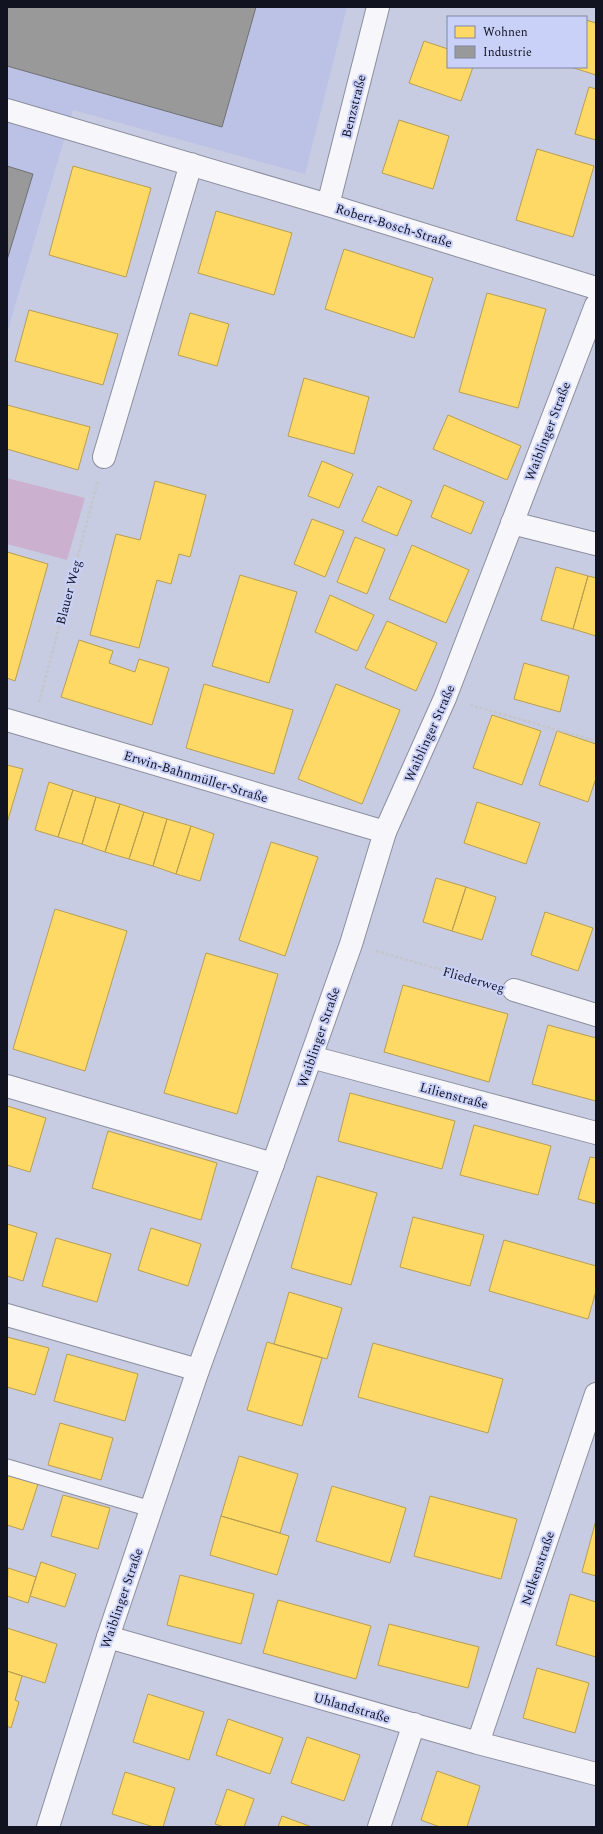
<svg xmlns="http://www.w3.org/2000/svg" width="603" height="1834" font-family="Spectral,serif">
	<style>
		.built { fill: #bcc2e5 }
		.green { fill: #ccb0cf }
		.homes { fill: #ffd966; stroke: #b89e51 }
		.industry { fill: #999; stroke: #707175 }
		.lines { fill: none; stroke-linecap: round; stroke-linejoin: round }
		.lane-casing { stroke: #8b8e9e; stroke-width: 17 }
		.street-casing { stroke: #8b8e9e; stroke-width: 24 }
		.secondary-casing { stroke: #8b8e9e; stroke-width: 24 }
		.path { stroke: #c5c6cc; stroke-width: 2.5; stroke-dasharray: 3 2; stroke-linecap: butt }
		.lane { stroke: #f7f7fb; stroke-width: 15 }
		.street { stroke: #f7f7fb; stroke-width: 22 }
		.secondary { stroke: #f7f7fb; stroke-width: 22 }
		.labels { text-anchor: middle; stroke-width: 4; stroke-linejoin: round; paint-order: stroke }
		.street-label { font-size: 13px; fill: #111321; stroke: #cad1f9 }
	</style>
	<rect width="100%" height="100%" fill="#c8cce2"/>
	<path class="built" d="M7 7H347L305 174 73 110 7 333Z"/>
	<path class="green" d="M7 478 85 498 67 560 7 544Z"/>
	<path class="homes" d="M586 20 596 23V75L571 67H586Z
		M424 41 448 49V67H473L461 101 409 83Z
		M589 87 596 89V140L575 134Z
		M399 120 449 136 433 189 382 173Z
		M537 149 594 166 573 237 516 220Z
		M73 166 151 188 126 277 49 255Z
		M216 211 292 233 274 295 198 273Z
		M344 249 433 278 414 338 325 309Z
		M487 293 546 309 518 408 459 392Z
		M29 310 118 334 103 385 15 361Z
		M190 313 229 324 217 366 178 355Z
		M304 378 369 397 354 454 288 436Z
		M7 405 90 427 78 470 7 449Z
		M448 415 521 446 507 480 433 449Z
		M322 461 353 474 339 508 308 496Z
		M155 481 206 495 190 557 179 554 171 584 157 580 139 648 90 635 116 534 140 540Z
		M444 485 484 502 471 534 431 517Z
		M378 486 412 501 397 536 362 521Z
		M312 519 344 531 325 577 294 564Z
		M355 537 385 549 367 594 337 582Z
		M412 545 469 570 446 623 389 599Z
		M7 552 48 564 15 681 7 678Z
		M556 567 588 576 573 629 541 620Z
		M240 575 297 592 269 683 212 666Z
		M588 576 596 578V636L573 629Z
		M330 595 374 615 357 651 315 632Z
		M387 621 437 643 416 691 365 668Z
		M79 640 113 651 109 663 135 672 139 659 169 668 152 725 61 697Z
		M524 663 569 676 560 712 514 699Z
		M204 684 293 710 274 774 186 748Z
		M336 684 400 710 362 804 298 779Z
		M492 715 541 731 522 785 473 768Z
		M557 731 596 744V778L588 802 539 785Z
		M7 765 23 769 7 823Z
		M49 782 73 790 58 837 35 830Z
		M73 790 96 797 82 844 58 837Z
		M96 797 120 804 105 852 82 844Z
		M477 802 540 823 526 864 464 843Z
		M120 804 144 812 129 859 105 852Z
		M144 812 167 819 153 866 129 859Z
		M167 819 191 826 176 874 153 866Z
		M191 826 214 834 200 881 176 874Z
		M271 842 318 857 285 956 239 940Z
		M436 878 466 887 452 931 423 922Z
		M466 887 496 897 482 940 452 931Z
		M55 909 127 931 85 1071 13 1049Z
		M545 912 593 928 578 971 531 955Z
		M206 953 278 974 237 1114 164 1093Z
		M403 985 508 1014 489 1082 384 1052Z
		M548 1025 596 1038V1101L532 1084Z
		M350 1093 455 1121 442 1169 338 1141Z
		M7 1106 46 1118 30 1172 7 1165Z
		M474 1125 551 1146 538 1195 460 1175Z
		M108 1131 217 1163 201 1220 92 1188Z
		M590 1157 596 1158V1204L578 1199Z
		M317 1176 377 1193 351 1285 291 1268Z
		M413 1217 484 1235 470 1286 400 1267Z
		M7 1224 37 1233 23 1281 7 1276Z
		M151 1228 201 1244 188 1286 138 1270Z
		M56 1238 111 1254 97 1302 42 1286Z
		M504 1240 596 1266V1291L588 1319 489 1291Z
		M289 1292 342 1308 327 1359 274 1344Z
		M7 1337 49 1348 35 1395 7 1387Z
		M267 1342 322 1358 302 1426 247 1410Z
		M373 1343 503 1379 488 1433 358 1397Z
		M67 1354 138 1374 125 1421 54 1401Z
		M60 1423 113 1438 101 1480 48 1465Z
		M239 1456 298 1474 280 1533 221 1516Z
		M7 1474 38 1484 23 1530 7 1525Z
		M332 1486 406 1508 390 1563 316 1541Z
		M63 1495 110 1508 98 1549 51 1536Z
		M430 1496 517 1519 501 1579 414 1556Z
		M221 1516 289 1536 277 1575 210 1555Z
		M596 1520V1576L582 1572Z
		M41 1562 76 1574 65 1607 30 1596Z
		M8 1568 36 1577 28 1603 7 1596Z
		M180 1575 254 1594 241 1644 167 1625Z
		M570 1594 596 1602V1657L556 1645Z
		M278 1600 371 1626 356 1679 263 1653Z
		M389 1624 479 1647 468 1688 378 1665Z
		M7 1628 57 1644 45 1683 7 1671Z
		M537 1668 589 1683 575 1733 523 1718Z
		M7 1671 22 1676 15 1700 19 1702 11 1728 7 1726Z
		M148 1694 204 1712 189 1760 133 1742Z
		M228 1719 283 1738 270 1774 216 1755Z
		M307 1737 360 1755 344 1801 291 1783Z
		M437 1771 480 1786 467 1827H440L421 1820Z
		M125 1772 175 1788 163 1827H154L112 1814Z
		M227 1789 254 1799 244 1827H224L215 1824Z
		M282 1816 312 1827H278Z"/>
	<path class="industry" d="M7 7H256L222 127 7 66Z
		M7 166 33 174 7 260Z"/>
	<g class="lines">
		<defs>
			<path id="lane" d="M7 1467 151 1509"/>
			<path id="street" d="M7 110 328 205 596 288
				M328 205 378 7
				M104 457 191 164
				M512 523 596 544
				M7 720 385 832
				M514 990 596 1015
				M311 1057 596 1133
				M7 1086 273 1164
				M7 1315 198 1370
				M108 1637 478 1743 596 1774
				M478 1743 596 1394
				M379 1827 414 1724"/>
			<path id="secondary" d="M48 1827 108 1637 198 1370 273 1164 351 944 385 832 445 698 596 305"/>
		</defs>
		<use href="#lane" class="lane-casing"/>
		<use href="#street" class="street-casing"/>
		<use href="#secondary" class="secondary-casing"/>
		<path class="path" d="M39 702 98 481
			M470 705 596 741
			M376 951 491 984"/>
		<use href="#lane" class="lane"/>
		<use href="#street" class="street"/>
		<use href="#secondary" class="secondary"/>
	</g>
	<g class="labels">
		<g class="street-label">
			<text transform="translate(353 106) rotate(-76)" y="5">Benzstraße</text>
			<text transform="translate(394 225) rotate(17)" y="5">Robert-Bosch-Straße</text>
			<text transform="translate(547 431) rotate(-69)" y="5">Waiblinger Straße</text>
			<text transform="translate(68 592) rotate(-75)" y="5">Blauer Weg</text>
			<text transform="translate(429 733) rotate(-66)" y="5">Waiblinger Straße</text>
			<text transform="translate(196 776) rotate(17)" y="5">Erwin-Bahnmüller-Straße</text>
			<text transform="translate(474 979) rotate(16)" y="5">Fliederweg</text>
			<text transform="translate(318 1037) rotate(-71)" y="5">Waiblinger Straße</text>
			<text transform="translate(454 1095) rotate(15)" y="5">Lilienstraße</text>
			<text transform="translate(537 1568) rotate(-71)" y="5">Nelkenstraße</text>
			<text transform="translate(121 1598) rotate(-71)" y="5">Waiblinger Straße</text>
			<text transform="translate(352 1707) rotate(16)" y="5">Uhlandstraße</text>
		</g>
	</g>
	<rect width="603" height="1834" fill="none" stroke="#111321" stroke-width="16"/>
	<rect x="447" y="16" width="140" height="52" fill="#cad1f9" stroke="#8085a3"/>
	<rect x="455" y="26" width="20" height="12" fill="#ffd966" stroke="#8085a3"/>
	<text x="483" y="36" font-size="12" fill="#111321">Wohnen</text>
	<rect x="455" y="46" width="20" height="12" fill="#999999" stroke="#8085a3"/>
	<text x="483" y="56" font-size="12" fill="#111321">Industrie</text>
</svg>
